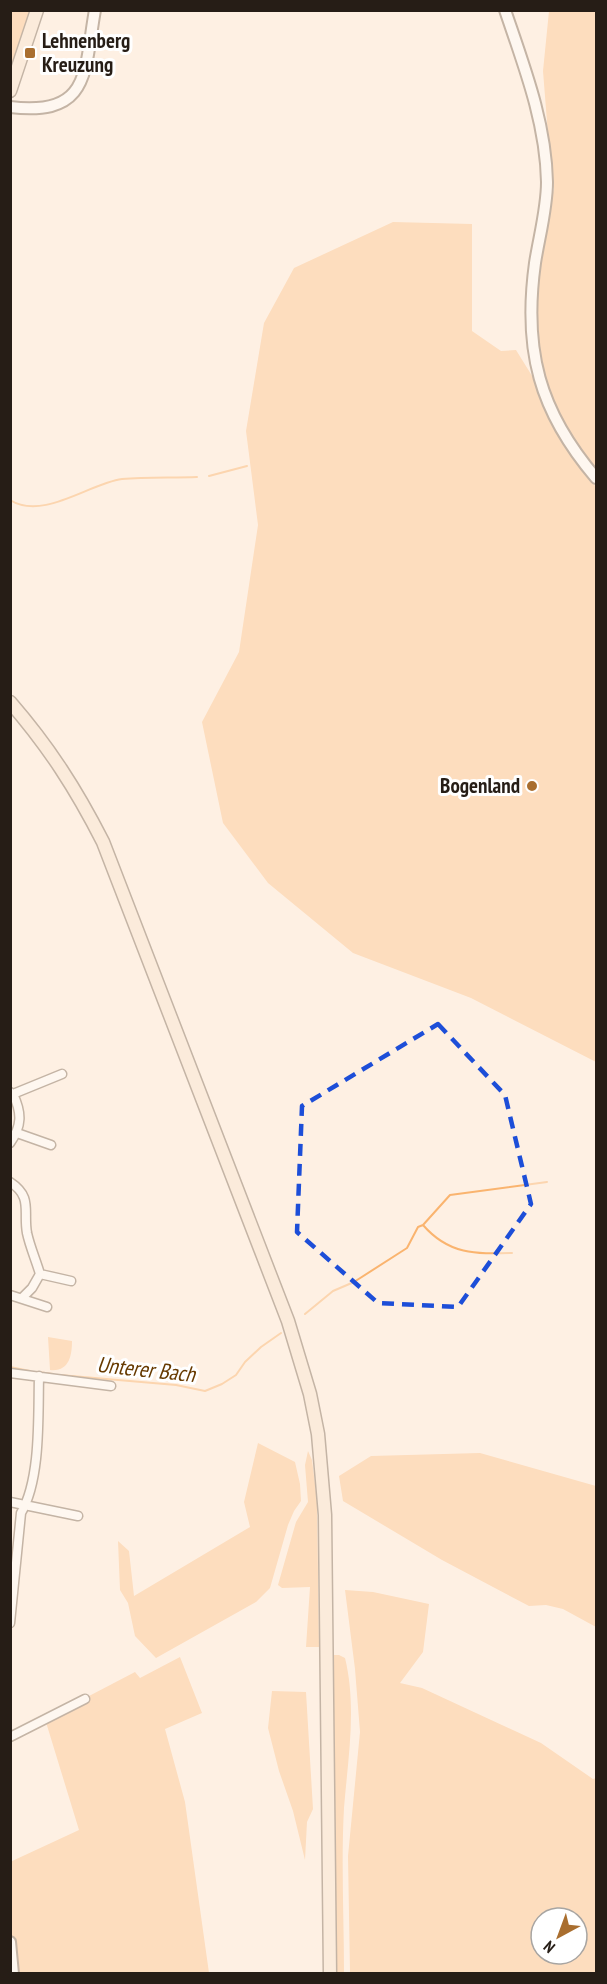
<svg xmlns="http://www.w3.org/2000/svg" width="607" height="1984" font-family="'PT Sans Narrow',sans-serif">
	<style>
		.green { fill: #fdc590; fill-rule: evenodd }
		.lines { fill: none; stroke-linecap: round; stroke-linejoin: round }
		.stream { stroke: #fab46f; stroke-width: 2 }
		.minor-casing { stroke: #7f6b59; stroke-width: 11 }
		.tertiary-casing { stroke: #7f6b59; stroke-width: 14 }
		.secondary-casing { stroke: #7f6b59; stroke-width: 15 }
		.minor { stroke: #fff; stroke-width: 8 }
		.tertiary { stroke: #fff; stroke-width: 10 }
		.secondary { stroke: #f8e4d0; stroke-width: 12 }
		.marked { fill: none; stroke: #1d4ed8; stroke-width: 4.5; stroke-dasharray: 12 8; stroke-linejoin: round }
		.poi-dot { fill: #a96e2f; stroke: #fff; stroke-width: 2 }
		.labels { text-anchor: middle; stroke-width: 6; stroke-linejoin: round; paint-order: stroke }
		.poi-label { font-size: 21px; font-weight: bold; fill: #261d16; stroke: #fff; text-anchor: start }
		.water-label { font-size: 22px; font-style: italic; fill: #673a00; stroke: #fff }
	</style>
	<rect width="100%" height="100%" fill="#fef0e3"/>
	<path class="green" d="M11 11H34L11 73Z
		M549 11H596V470L569 432 551 399 542 373 534 333 537 245 554 189 549 147 543 71Z
		M393 222 472 224V331L501 351 516 350 534 379 545 407 557 431 579 465 596 487V1062L471 998 353 953 268 883 223 823 202 722 239 652 258 525 246 431 264 323 294 268Z
		M48 1337 72 1341C72 1356 69 1372 50 1370Z
		M258 1443 295 1462 300 1484 301 1501 294 1511 288 1525 270 1588 256 1602 156 1658 135 1636 128 1603 120 1590 118 1541 129 1551 134 1596 250 1527 244 1502Z
		M308 1451 312 1460 317 1500 319 1647H306L310 1587 282 1588 278 1585 296 1522 308 1502 305 1465Z
		M480 1453 596 1486V1627L563 1609 546 1605 529 1606 442 1560 343 1501 339 1476 371 1456Z
		M345 1590 373 1592 429 1604 423 1652 400 1683 422 1688 541 1743 593 1779 596 1778V1973H350L348 1856 360 1732 355 1669ZM541 1918H577V1954H541Z
		M330 1655H339L345 1658C357 1707 348 1758 344 1808 341 1863 344 1918 344 1974L333 1973Z
		M180 1657 202 1713 165 1729 185 1802 209 1973H11L10 1862 79 1830 45 1719 135 1672 140 1678Z
		M272 1691 306 1692 313 1809 307 1822 305 1860 293 1811 279 1771 268 1728Z"/>
	<g class="lines">
		<path class="stream" d="M209 476 247 466
			M10 500C43 521 90 483 122 479 147 477 173 478 197 477
			M423 1225C449 1255 476 1254 512 1253
			M305 1314 333 1291 354 1282 407 1248 418 1227 423 1225 450 1195 547 1182
			M10 1367 30 1371
			M38 1372 53 1374
			M60 1375 176 1385 205 1391 222 1384 236 1375 245 1362 261 1347 281 1333"/>
		<defs>
			<path id="minor" d="M10 1092 13 1094 62 1074
				M17 1133 51 1145
				M10 1143C22 1126 22 1113 13 1094
				M10 1182C33 1197 23 1211 27 1233 30 1247 36 1260 40 1274L32 1288 22 1298
				M40 1274 71 1281
				M10 1295 47 1307
				M10 1373 111 1386
				M10 1502 78 1516
				M10 1623 21 1513C41 1479 38 1416 39 1376
				M10 1737 85 1699"/>
			<path id="tertiary" d="M505 10C524 66 546 123 547 182 547 209 539 237 535 263 523 350 539 411 596 478
				M10 107C91 117 84 71 95 10
				M10 1942 13 1974"/>
			<path id="secondary" d="M10 91 37 10
				M10 702C49 747 76 789 103 842L288 1321 310 1394 318 1434 325 1515 330 1974"/>
		</defs>
		<use href="#minor" class="minor-casing"/>
		<use href="#tertiary" class="tertiary-casing"/>
		<use href="#secondary" class="secondary-casing"/>
		<use href="#minor" class="minor"/>
		<use href="#tertiary" class="tertiary"/>
		<use href="#secondary" class="secondary"/>
	</g>
	<path d="M0 0H607V1984H0ZM438 1024 505 1095 531 1204 458 1307 378 1303 297 1232 302 1106Z" fill="#fef0e3" fill-opacity=".55" fill-rule="evenodd"/>
	<path class="marked" d="M438 1024 505 1095 531 1204 458 1307 378 1303 297 1232 302 1106Z"/>
	<g class="poi-dot">
		<rect x="24" y="47" width="12" height="12" rx="3"/>
		<circle cx="532" cy="786" r="6"/>
	</g>
	<g class="labels">
		<g class="poi-label">
			<text x="42" y="48">Lehnenberg<tspan x="42" dy="24">Kreuzung</tspan></text>
			<text x="520" y="793" text-anchor="end">Bogenland</text>
		</g>
		<g class="water-label">
			<text transform="translate(146 1369) rotate(6)" y="8">Unterer Bach</text>
		</g>
	</g>
	<rect width="607" height="1984" fill="none" stroke="#261d16" stroke-width="24"/>
	<g transform="translate(559 1936) rotate(221)"><circle r="28" fill="#ffffff" stroke="#a8a5a2" stroke-width="1.5"/>
	<path d="M0-4.5L10 22L0 15L-10 22Z" fill="#a96e2f"/>
	<text y="-9" font-size="16" font-weight="bold" text-anchor="middle" fill="#261d16">N</text>
	</g>
</svg>
